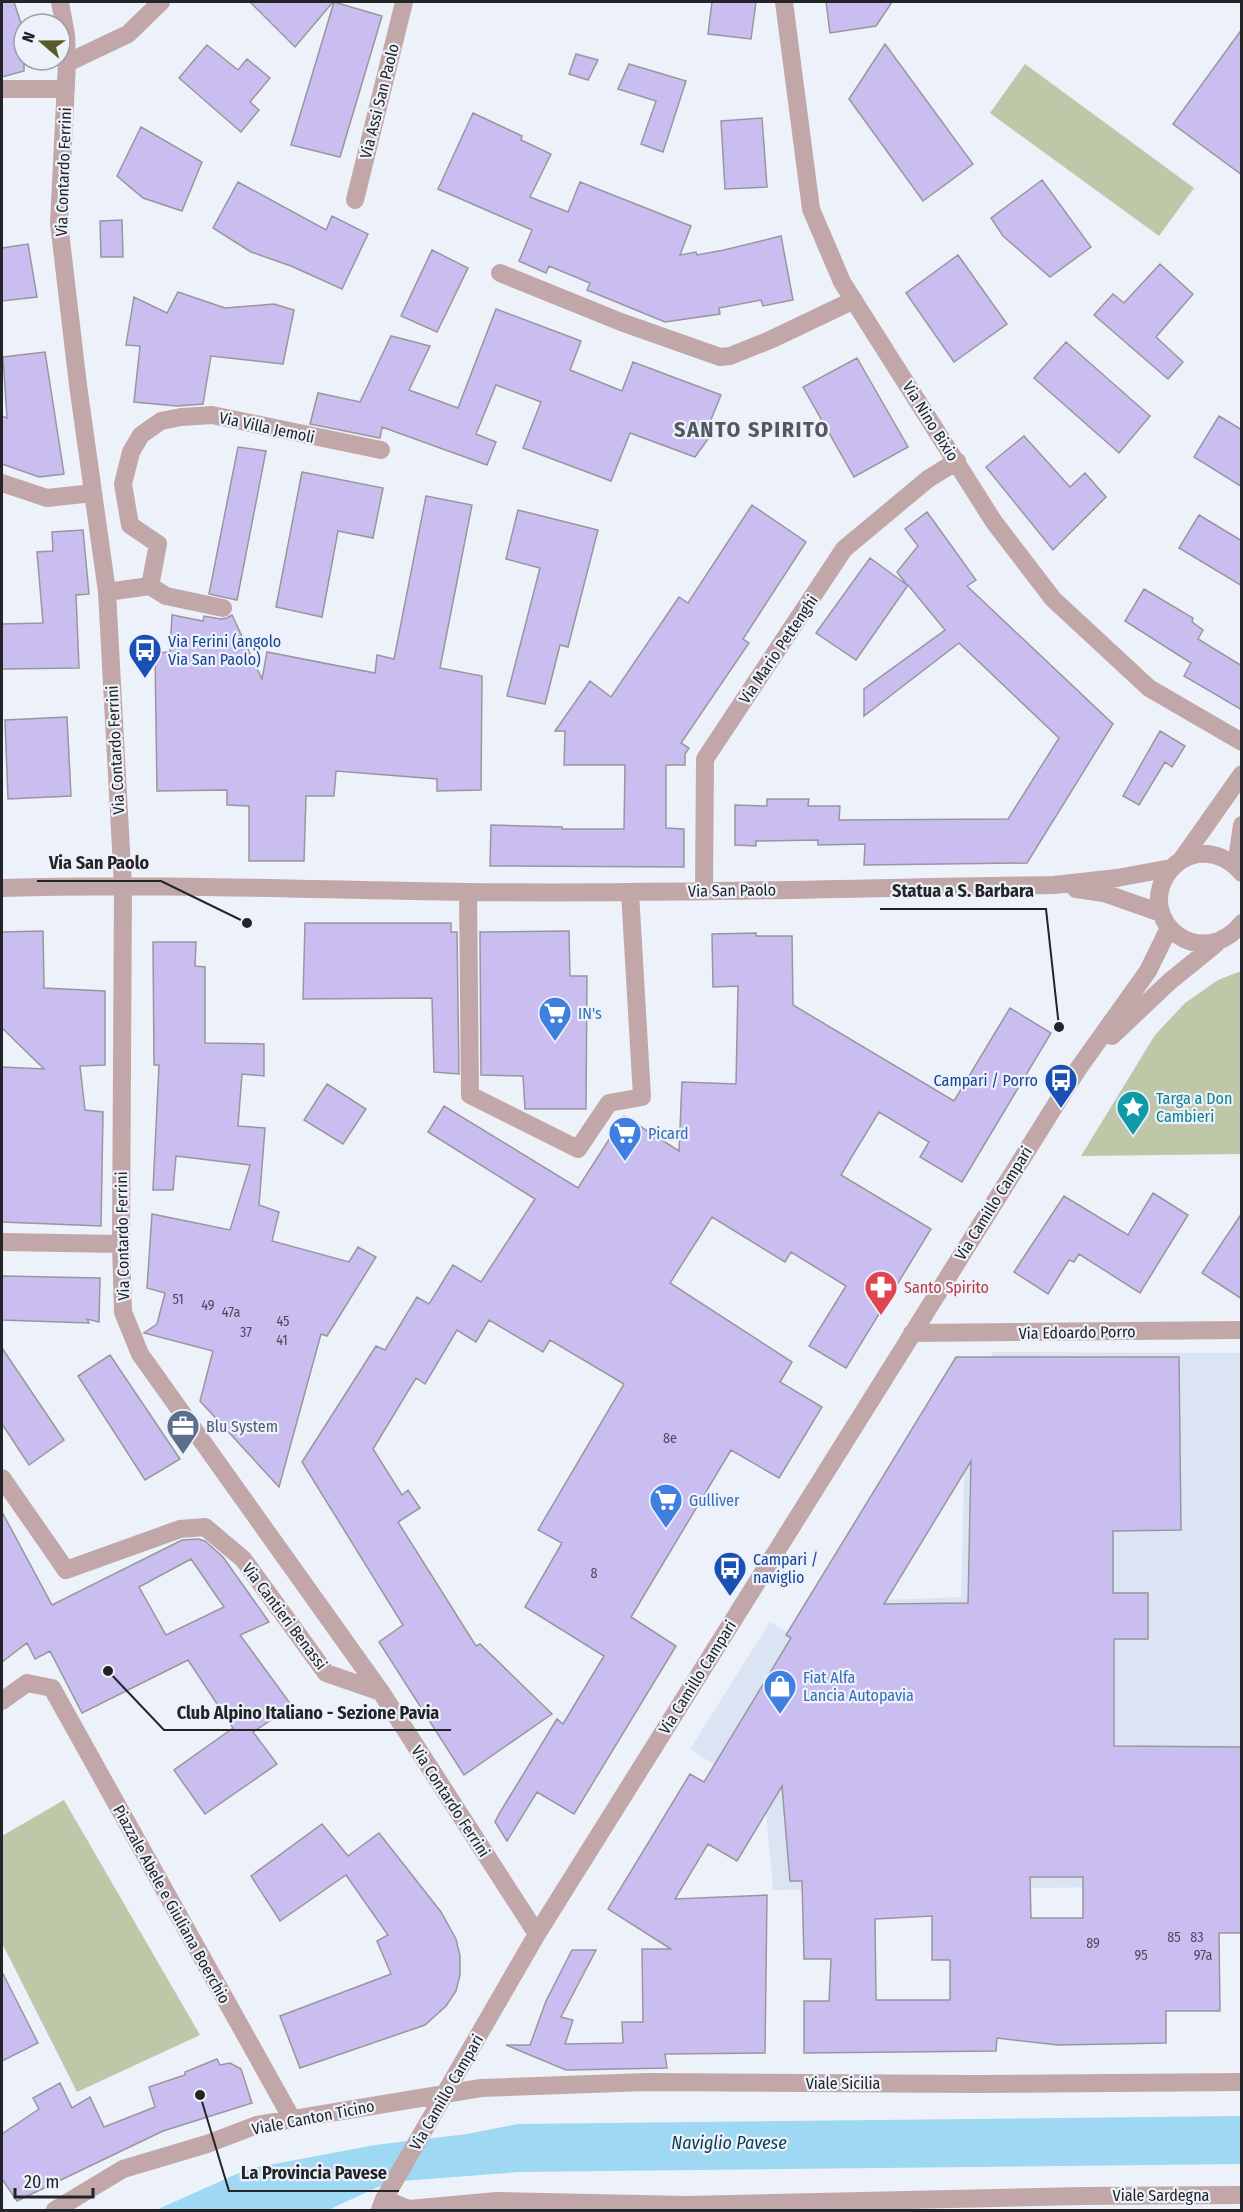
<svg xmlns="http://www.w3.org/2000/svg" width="1243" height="2212" font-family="'Fira Sans Condensed',sans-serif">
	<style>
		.built { fill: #dbe4f2 }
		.green { fill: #bec7a8 }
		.water { fill: #9ed8f3 }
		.building { fill: #cabef1; stroke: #98969e; stroke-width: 1.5; fill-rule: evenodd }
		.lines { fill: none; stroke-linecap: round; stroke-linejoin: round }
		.minor { stroke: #c2a7a8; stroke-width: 18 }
		.labels { text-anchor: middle; stroke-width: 4.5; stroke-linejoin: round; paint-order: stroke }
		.number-label { font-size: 14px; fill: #4c4a5a }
		.street-label { font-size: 16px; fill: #222427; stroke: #edf1f9 }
		.transit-label { font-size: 16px; fill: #164399; stroke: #edf1f9; text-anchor: start }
		.shop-label { font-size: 16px; fill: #366cbe; stroke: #edf1f9; text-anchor: start }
		.culture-label { font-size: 16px; fill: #0d838f; stroke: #edf1f9; text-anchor: start }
		.health-label { font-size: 16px; fill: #be3a42; stroke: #edf1f9; text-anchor: start }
		.service-label { font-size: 16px; fill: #4e5e75; stroke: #edf1f9; text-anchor: start }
		.water-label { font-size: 18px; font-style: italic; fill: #0a3d50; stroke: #edf1f9 }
		.district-label { font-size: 22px; font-weight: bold; letter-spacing: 1.5px; fill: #54585e; stroke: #edf1f9 }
		.leader { fill: none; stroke: #222427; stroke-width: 2 }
		.callout-dot { fill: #222427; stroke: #edf1f9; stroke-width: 2 }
		.callout-label { font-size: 18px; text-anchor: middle; font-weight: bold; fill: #222427; stroke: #edf1f9; stroke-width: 4.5; stroke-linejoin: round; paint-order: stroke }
	</style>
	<rect width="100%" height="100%" fill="#edf1f9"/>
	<path class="built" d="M992 1352 1241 1353V1886L773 1890 765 1798 690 1749 770 1622 838 1663 886 1600 961 1597 966 1390 988 1388Z"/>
	<path class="green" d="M1025 64 1194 188 1159 236 990 113Z
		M1241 971V1154L1081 1156 1155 1035 1185 1003 1218 980Z
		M64 1800 200 2035 77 2092 2 1943V1836Z"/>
	<path class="water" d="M1241 2116V2164L519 2172 389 2182 328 2210H156L248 2169 375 2145 467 2134 518 2124Z"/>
	<path class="building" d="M2 2H14L24 32V71L2 77Z
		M250 2H333L295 47Z
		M334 2 382 16 340 157 291 145Z
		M712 2H756L751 39 708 34Z
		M826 2H892L876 26 830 33Z
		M1242 29V175L1173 124Z
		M885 44 973 164 923 201 849 99Z
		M207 45 238 70 247 59 270 78 250 102 259 110 241 132 179 78Z
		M576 54 598 60 588 80 569 74Z
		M629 64 686 81 663 152 641 144 656 101 618 89Z
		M473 113 522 136 521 140 551 154 530 197 568 212 580 182 691 226 680 255 696 252 697 255 724 250 781 236 793 300 763 306 761 300 719 308 720 314 665 322 587 290 590 283 549 266 546 273 519 261 532 230 438 189Z
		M762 118 767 187 725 189 721 121Z
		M141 127 202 162 182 211 143 198 117 176Z
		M1042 180 1091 247 1050 277 1003 236 991 218Z
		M238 182 326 230 332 216 368 234 342 289 291 266 251 252 213 228Z
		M122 220 123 257H101L100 221Z
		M28 244 37 297 2 301V248Z
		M432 250 468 268 437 332 401 316Z
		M958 255 1007 324 954 362 906 293Z
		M1160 264 1193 294 1156 337 1183 362 1168 379 1094 315 1113 294 1124 303Z
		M178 292 225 308 274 304 294 310 283 364 211 356 203 404 177 406 134 402 140 346 126 345 134 297 167 313Z
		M496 309 581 341 570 370 622 391 633 362 721 395 704 437 708 439 695 457 630 433 611 481 523 448 541 402 496 385 476 434 496 442 487 465 382 427 380 438 310 424 318 393 360 402 391 336 430 346 409 390 458 408Z
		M1066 342 1150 416 1119 453 1034 378Z
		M45 352 64 474 39 477 2 464V416L7 418 3 357Z
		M857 358 908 447 854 477 803 387Z
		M1219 416 1242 430V487L1194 457Z
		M1024 436 1070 487 1085 473 1106 497 1053 550 986 467Z
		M238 447 266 451 237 600 209 594Z
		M302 472 383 488 373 538 338 531 322 617 276 607Z
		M426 496 472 505 440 668 482 676 481 790 437 791V779L336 771 334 796H306L304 861H249V806L227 805V790L157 791 155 653 170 652 172 615 203 621 204 616 221 619 227 618 232 615 262 679 267 652 375 673 377 655 394 659Z
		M752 505 806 542 743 639 749 643 681 743 689 748 685 754V765H666V828L684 829V867L490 866 491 825 562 827V829H624L625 765H564L565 731H555L590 681 611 697 679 597 688 603Z
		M518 510 598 530 568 647 560 645 545 704 507 696 540 568 506 559Z
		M927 512 976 580 967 586 1113 724 1027 863 864 865 865 844 818 845V840L756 841V846L735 845V805L767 806V799H809L808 806H840L839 820 1008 819 1059 738 959 643 864 716V689L945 630 908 585 856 660 816 633 870 558 907 585 897 572 918 546 905 529Z
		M1199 515 1242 541V586L1179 548Z
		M83 530 89 594 76 595 79 668 2 669V624L43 623 37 552 53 551 52 532Z
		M1144 589 1193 618 1192 622 1203 630 1198 639 1242 666V710L1184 676 1191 663 1125 621Z
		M67 717 71 796 8 799 5 720Z
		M1160 731 1185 746 1172 767 1165 762 1139 805 1123 796Z
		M305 923H451V932H457L459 1074 434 1072 432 998 303 999Z
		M43 931 44 988 105 991V1065L80 1066 85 1110 103 1112 101 1226 2 1222V1067L44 1069 2 1028V932Z
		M569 931 570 976H587L586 1109H525L523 1076 481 1075 480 932Z
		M756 933V936H792L793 1005 954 1101 1010 1008 1051 1033 962 1182 920 1157 929 1142 879 1112 854 1153 841 1175 931 1229 846 1368 809 1346 846 1286 791 1252 785 1262 712 1217 670 1283 792 1362 780 1382 822 1407 779 1478 731 1450 631 1617 676 1646 574 1814 537 1792 507 1841 495 1822 499 1814 557 1719 563 1724 604 1656 525 1607 562 1543 538 1530 624 1384 550 1340 543 1352 489 1320 476 1342 457 1330 425 1384 416 1378 373 1449 402 1495 408 1490 420 1508 398 1522 476 1646 480 1644 552 1714 464 1775 379 1642 403 1625 302 1462 376 1346 385 1350 417 1297 429 1304 453 1265 481 1282 535 1199 428 1132 444 1106 578 1188 624 1116 679 1151 682 1082 736 1084 738 986 713 987 712 934Z
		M153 942H196L195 966 205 967V1043L264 1044V1076L242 1074 238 1126 265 1128 259 1205 279 1212 272 1241 349 1262 358 1247 376 1257 327 1336 321 1334 279 1487 200 1401 213 1351 144 1333 157 1324 165 1293 147 1288 152 1214 230 1230 250 1165 176 1156 173 1190H153L159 1065H154Z
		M327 1084 366 1109 343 1144 304 1120Z
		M1153 1193 1188 1215 1140 1293 1079 1254 1074 1262 1069 1260 1048 1294 1014 1272 1064 1196 1128 1235Z
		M1242 1213V1299L1202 1273Z
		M2 1276 100 1278 99 1322 87 1319 89 1323 2 1320Z
		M2 1348 64 1440 29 1465 2 1424Z
		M110 1355 180 1459 145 1480 78 1376Z
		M956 1357H1179L1181 1530 1113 1531V1593H1148V1639H1114V1746L1242 1747V1933H1219L1220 2011H1166V2043L1058 2045 997 2038 996 2051 804 2053V2001H829L831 1959H804L802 1881H790L782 1786 737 1861 708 1844 675 1899 767 1895 765 2053 665 2054 667 2068 566 2070 506 2045H530L546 2001 572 1950H596L561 2017 573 2020 565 2044 623 2043 622 2022H643L642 1949H671L608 1909 690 1774 704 1782 791 1638 786 1635ZM971 1461 968 1603 884 1604ZM1030 1877H1083V1918H1031ZM932 1916V1960H950V2000H876L875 1919Z
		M2 1512 52 1605 182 1540 198 1539 205 1541 223 1557 269 1622 240 1635 292 1706 253 1732 277 1764 205 1814 174 1770 233 1728 188 1660 82 1713 50 1651 35 1659 27 1643 2 1662ZM191 1559 224 1607 166 1635 139 1587Z
		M322 1824 348 1856 379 1833 441 1912 456 1939 460 1956V1975L456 1991 446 2006 425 2025 300 2068 280 2016 391 1974 377 1941 388 1935 346 1875 280 1921 251 1876Z
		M2 1972 38 2043 2 2061Z
		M217 2059 220 2065 230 2063 241 2069 252 2103 163 2131 17 2201 2 2179V2134L39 2109 33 2098 60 2083 72 2108 90 2097 104 2127 155 2107 149 2087 185 2075V2072Z"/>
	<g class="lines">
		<path class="minor" d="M60 2 66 35 67 63 59 223 78 385 107 592 123 886 121 1244 123 1312 140 1354 381 1692 537 1934
			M784 2 811 209 842 282 994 522 1053 599 1149 688 1242 742
			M67 63 128 34 161 2
			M2 89H66
			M355 200 404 2
			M500 273 621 322 720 357 730 356 770 340 854 300
			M2 483 47 498 93 493
			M150 586 166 596 223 608
			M107 592 150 586 158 544 130 525 123 484 131 452 141 435 161 421 181 417 212 415 381 450
			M1182 859 1242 774
			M1236 867 1242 825
			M1242 873C1231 860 1215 852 1197 854 1185 856 1174 864 1167 874 1136 922 1202 973 1242 923
			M2 888C157 883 312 890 467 892 663 894 858 888 1054 885L1117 878 1171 868
			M1076 889 1104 893 1161 913
			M704 890 705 759 844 549 928 479 957 461
			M468 892 470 1095 578 1149 609 1103 642 1097 630 892
			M1112 1036 1169 982 1217 943
			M2 1242 121 1244
			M912 1333 1242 1330
			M2 1478 66 1570 180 1529 205 1527 243 1559 326 1673 381 1692
			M2 1701 27 1683 52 1688 292 2119
			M384 2199 409 2209 497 2201 688 2205 1081 2196 1242 2195
			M55 2210 123 2169 207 2144 257 2125 481 2088 647 2082 976 2084 1242 2082
			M380 2210 384 2199 537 1934 1078 1069 1148 971 1169 928"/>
	</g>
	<defs>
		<symbol id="bus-pin" viewBox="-11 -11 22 30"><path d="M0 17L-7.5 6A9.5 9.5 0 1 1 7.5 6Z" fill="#1a4fb4" stroke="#edf1f9"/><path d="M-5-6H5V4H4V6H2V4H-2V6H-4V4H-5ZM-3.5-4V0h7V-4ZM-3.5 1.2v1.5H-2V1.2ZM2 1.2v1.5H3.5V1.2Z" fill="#fff"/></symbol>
		<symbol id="supermarket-pin" viewBox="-11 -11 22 30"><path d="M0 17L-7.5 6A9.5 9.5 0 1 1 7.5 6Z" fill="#3f7fe0" stroke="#edf1f9"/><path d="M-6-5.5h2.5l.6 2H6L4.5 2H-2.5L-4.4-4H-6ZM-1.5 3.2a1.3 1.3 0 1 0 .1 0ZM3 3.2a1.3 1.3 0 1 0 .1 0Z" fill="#fff"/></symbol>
		<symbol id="sight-pin" viewBox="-11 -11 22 30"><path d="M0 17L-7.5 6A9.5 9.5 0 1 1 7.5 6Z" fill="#0f9aa8" stroke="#edf1f9"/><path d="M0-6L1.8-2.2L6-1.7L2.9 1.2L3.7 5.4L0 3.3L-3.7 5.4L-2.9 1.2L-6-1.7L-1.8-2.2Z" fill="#fff"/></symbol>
		<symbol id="pharmacy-pin" viewBox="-11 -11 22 30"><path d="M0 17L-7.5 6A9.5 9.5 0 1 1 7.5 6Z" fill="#e0444e" stroke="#edf1f9"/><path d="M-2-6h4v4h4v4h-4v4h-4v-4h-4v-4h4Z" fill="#fff"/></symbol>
		<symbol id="office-pin" viewBox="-11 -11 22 30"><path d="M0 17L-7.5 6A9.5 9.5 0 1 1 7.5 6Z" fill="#5c6f8a" stroke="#edf1f9"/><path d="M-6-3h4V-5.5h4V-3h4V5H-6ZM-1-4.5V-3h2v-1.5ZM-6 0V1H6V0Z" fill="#fff"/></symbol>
		<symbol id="shop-pin" viewBox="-11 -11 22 30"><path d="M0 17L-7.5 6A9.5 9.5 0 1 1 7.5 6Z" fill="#3f7fe0" stroke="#edf1f9"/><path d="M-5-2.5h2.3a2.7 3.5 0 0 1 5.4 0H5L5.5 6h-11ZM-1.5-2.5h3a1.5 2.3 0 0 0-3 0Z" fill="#fff"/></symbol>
	</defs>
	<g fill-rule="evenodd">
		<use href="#bus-pin" x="126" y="631" width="38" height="52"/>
		<use href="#supermarket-pin" x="536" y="994" width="38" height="52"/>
		<use href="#bus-pin" x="1042" y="1061" width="38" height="52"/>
		<use href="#sight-pin" x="1114" y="1088" width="38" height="52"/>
		<use href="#supermarket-pin" x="606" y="1114" width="38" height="52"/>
		<use href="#pharmacy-pin" x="862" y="1268" width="38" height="52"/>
		<use href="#office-pin" x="164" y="1407" width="38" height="52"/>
		<use href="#supermarket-pin" x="647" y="1481" width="38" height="52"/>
		<use href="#bus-pin" x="711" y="1549" width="38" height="52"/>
		<use href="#shop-pin" x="761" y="1667" width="38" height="52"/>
	</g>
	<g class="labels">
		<g class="number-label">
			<text x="178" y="1304">51</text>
			<text x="208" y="1310">49</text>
			<text x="231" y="1317">47a</text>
			<text x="283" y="1326">45</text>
			<text x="246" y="1337">37</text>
			<text x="282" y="1345">41</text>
			<text x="670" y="1443">8e</text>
			<text x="594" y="1578">8</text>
			<text x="1174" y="1942">85</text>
			<text x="1197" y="1942">83</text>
			<text x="1093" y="1948">89</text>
			<text x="1141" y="1960">95</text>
			<text x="1203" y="1960">97a</text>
		</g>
		<g class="street-label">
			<text transform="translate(379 101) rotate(-76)" y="6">Via Assi San Paolo</text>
			<text transform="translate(63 172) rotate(-88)" y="6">Via Contardo Ferrini</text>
			<text transform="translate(931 421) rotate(58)" y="6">Via Nino Bixio</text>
			<text transform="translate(267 427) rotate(12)" y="6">Via Villa Jemoli</text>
			<text transform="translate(778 649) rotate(-56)" y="6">Via Mario Pettenghi</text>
			<text transform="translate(115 750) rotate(-93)" y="6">Via Contardo Ferrini</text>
			<text transform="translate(732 890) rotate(-1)" y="6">Via San Paolo</text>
			<text transform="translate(993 1203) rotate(-58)" y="6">Via Camillo Campari</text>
			<text transform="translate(122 1236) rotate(-91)" y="6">Via Contardo Ferrini</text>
			<text transform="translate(1077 1332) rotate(-1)" y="6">Via Edoardo Porro</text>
			<text transform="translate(285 1616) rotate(53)" y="6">Via Cantieri Benassi</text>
			<text transform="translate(697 1677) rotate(-58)" y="6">Via Camillo Campari</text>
			<text transform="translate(451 1801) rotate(57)" y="6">Via Contardo Ferrini</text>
			<text transform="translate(172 1904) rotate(61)" y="6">Piazzale Abele e Giuliana Boerchio</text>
			<text x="843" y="2089">Viale Sicilia</text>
			<text transform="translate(446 2092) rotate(-60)" y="6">Via Camillo Campari</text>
			<text transform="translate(313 2117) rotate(-11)" y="6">Viale Canton Ticino</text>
			<text x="1161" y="2201">Viale Sardegna</text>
		</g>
		<g class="transit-label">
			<text x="168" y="647">Via Ferini (angolo<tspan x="168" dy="18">Via San Paolo)</tspan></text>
			<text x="1038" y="1086" text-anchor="end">Campari / Porro</text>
			<text x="753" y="1565">Campari /<tspan x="753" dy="18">naviglio</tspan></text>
		</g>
		<g class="shop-label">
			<text x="578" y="1019">IN's</text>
			<text x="648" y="1139">Picard</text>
			<text x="689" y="1506">Gulliver</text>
			<text x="803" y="1683">Fiat Alfa<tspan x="803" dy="18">Lancia Autopavia</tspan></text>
		</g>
		<g class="culture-label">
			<text x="1156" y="1104">Targa a Don<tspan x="1156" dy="18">Cambieri</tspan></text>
		</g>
		<g class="health-label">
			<text x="904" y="1293">Santo Spirito</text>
		</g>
		<g class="service-label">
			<text x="206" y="1432">Blu System</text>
		</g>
		<g class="water-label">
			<text x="729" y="2149">Naviglio Pavese</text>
		</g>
		<g class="district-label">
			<text x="752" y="437">SANTO SPIRITO</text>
		</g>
	</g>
	<path class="leader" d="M247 923L161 881H37M1059 1027L1046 909H880M108 1671L164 1730H451M200 2095L229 2191H399"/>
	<g class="callout-dot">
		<circle cx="247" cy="923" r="6"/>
		<circle cx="1059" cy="1027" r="6"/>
		<circle cx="108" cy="1671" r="6"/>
		<circle cx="200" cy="2095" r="6"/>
	</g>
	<g class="callout-label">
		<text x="99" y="869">Via San Paolo</text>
		<text x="963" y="897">Statua a S. Barbara</text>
		<text x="308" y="1719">Club Alpino Italiano - Sezione Pavia</text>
		<text x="314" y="2179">La Provincia Pavese</text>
	</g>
	<rect width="1243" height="2212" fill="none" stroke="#222427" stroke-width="6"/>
	<g transform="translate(42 42) rotate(290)"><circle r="28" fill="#edf1f9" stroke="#9c9fa5" stroke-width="1.5"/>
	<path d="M0-4.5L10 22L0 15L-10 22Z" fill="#595b28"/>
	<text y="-9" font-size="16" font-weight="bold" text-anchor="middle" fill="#222427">N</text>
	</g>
	<path d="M15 2188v9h78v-9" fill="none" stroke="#222427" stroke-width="3"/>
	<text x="24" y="2188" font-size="18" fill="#222427" stroke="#edf1f9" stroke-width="4.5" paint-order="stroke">20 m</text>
</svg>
